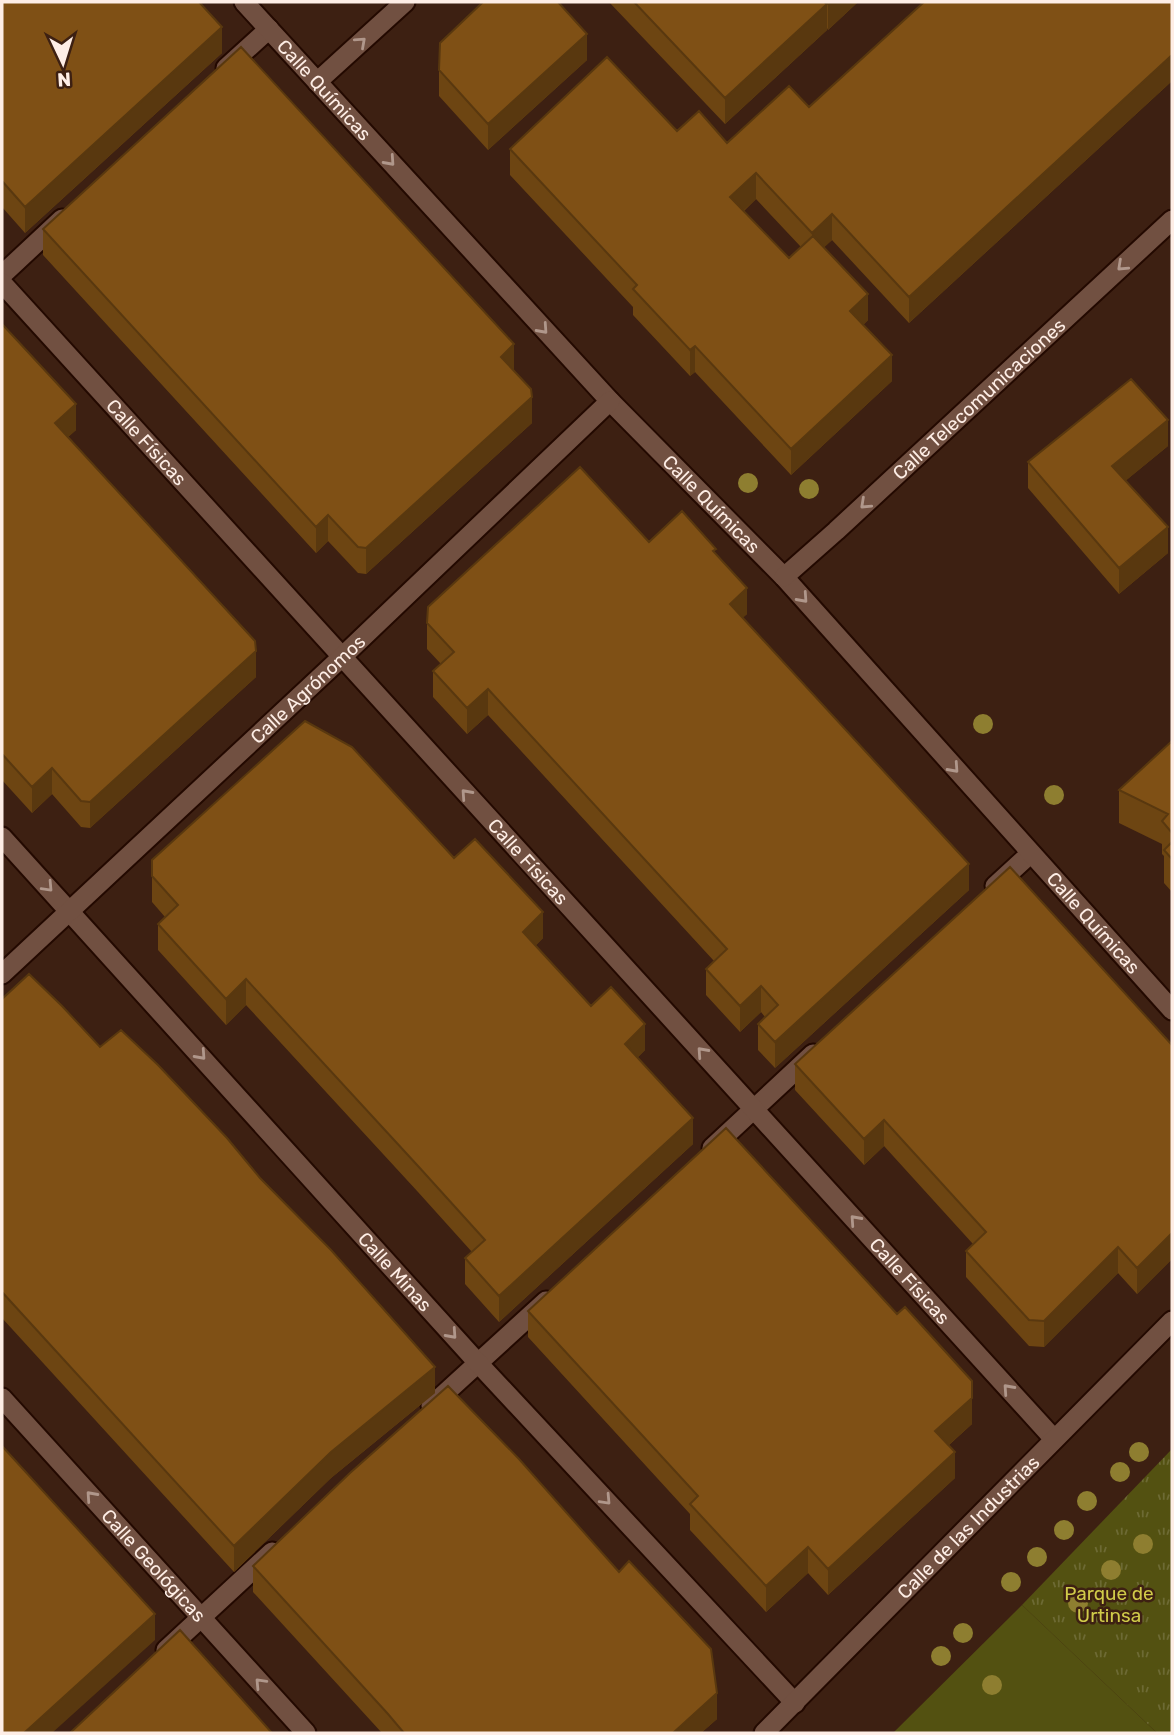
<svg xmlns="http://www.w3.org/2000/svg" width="1174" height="1735" font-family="Rubik,sans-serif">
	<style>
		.park { fill: url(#park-tufts) }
		.garden { fill: #535111 }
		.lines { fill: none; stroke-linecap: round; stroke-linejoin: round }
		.service-casing { stroke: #230900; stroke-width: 23 }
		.minor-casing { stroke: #230900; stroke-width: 23 }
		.service { stroke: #715041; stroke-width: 19 }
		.minor { stroke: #715041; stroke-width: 19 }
		.tree { fill: #8e7e30 }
		.wall { fill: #6d4512; fill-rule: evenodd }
		.shaded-wall { fill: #59380f }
		.building { fill: #7f5015; stroke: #59380f; stroke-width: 2 }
		.oneway { stroke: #b0978b }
		.labels { text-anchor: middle; stroke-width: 5; stroke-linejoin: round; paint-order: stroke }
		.street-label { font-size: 19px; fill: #feeee6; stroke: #3d2012 }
		.park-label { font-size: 19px; fill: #d0cb49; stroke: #3d2012 }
	</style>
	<defs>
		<pattern id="park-tufts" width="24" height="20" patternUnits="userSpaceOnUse" patternTransform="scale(1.75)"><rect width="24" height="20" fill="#535111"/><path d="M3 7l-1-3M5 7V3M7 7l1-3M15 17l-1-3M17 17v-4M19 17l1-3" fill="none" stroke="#6d6a34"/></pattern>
	</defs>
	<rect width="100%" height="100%" fill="#3d2012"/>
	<path class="park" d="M1172 1449V1733H1157L1022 1605Z"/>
	<path class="garden" d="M1022 1605 1157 1733H893Z"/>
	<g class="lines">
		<defs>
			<path id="service" d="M226 68 269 29
				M2 275 62 219
				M995 886 1030 854
				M712 1148 813 1054
				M431 1406 546 1301
				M166 1650 272 1552"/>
			<g id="minor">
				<path id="s1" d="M244 2 610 401 784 577 1172 1010"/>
				<path d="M317 82 405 2"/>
				<path id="s2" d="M2 283 1054 1439"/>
				<path id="s3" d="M784 577 836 531 1172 220"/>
				<path id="s4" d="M2 837 478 1363 795 1703"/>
				<path id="s5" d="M2 974 342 657 610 401"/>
				<path id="s6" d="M2 1398 306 1733"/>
				<path id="s7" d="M764 1733 1172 1321"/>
			</g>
		</defs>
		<use href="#service" class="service-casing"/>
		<use href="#minor" class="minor-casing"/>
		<use href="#service" class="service"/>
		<use href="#minor" class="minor"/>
	</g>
	<g class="tree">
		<circle cx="748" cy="483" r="10"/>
		<circle cx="809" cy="489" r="10"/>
		<circle cx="983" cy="724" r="10"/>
		<circle cx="1054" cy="795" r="10"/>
		<circle cx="1139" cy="1452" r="10"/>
		<circle cx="1120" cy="1472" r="10"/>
		<circle cx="1087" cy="1501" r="10"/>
		<circle cx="1064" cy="1530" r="10"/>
		<circle cx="1143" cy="1544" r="10"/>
		<circle cx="1037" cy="1557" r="10"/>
		<circle cx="1111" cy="1570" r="10"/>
		<circle cx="1011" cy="1582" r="10"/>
		<circle cx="1078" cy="1603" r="10"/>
		<circle cx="963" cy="1633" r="10"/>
		<circle cx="941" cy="1656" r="10"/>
		<circle cx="992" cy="1685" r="10"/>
	</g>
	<path class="wall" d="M2 2 222 53 25 233 2 207Z
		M609 2H858L828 30 827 28V30L725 124Z
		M1172 2V81L909 323 832 240 824 247 868 320 863 325 892 381 791 475 695 372 690 376 633 315V307L510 175V149L677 131 727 143 809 107ZM756 199 801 247 789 258 744 211Z
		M587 60 488 150 439 96V70Z
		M43 229 514 370 532 423 366 574 358 573 328 541 316 553 43 255Z
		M2 324 76 430 68 437 256 677 90 828 81 827 52 794 32 813 2 780Z
		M1168 446 1125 481 1168 553 1119 594 1028 488V462Z
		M649 542 716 554 747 614 742 618 969 890 775 1068 758 1050V1024L765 1017 761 1012 740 1032 706 995V969L714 961 488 715 467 734 433 697V671L441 664 427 649V623Z
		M1172 741V892L1164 883V856L1162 854V844L1119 823V790Z
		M454 858 543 938 535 946 591 1006 645 1050 637 1058 693 1144 499 1322 465 1284V1258L472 1252 418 1192 246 1005 226 1025 158 950V924L165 917 152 902V876Z
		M2 999 100 1047 435 1393 331 1478 234 1572 2 1318Z
		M1172 1045V1259L1137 1294 1118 1273 1044 1347 1029 1346 966 1277V1251L973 1244 884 1146 864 1165 795 1090V1064Z
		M528 1311 972 1424 949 1445 955 1478 828 1595 808 1573 766 1612 690 1530V1514L528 1337Z
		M253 1566 717 1719 701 1733H382L253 1592Z"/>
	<path class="shaded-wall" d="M830 2H858L828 30V4Z
		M827 4V30L725 124V98Z
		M222 27V53L25 233V207Z
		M587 34V60L488 150V124Z
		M1172 55V81L909 323V297Z
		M756 173V199L730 223V197Z
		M832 214V240L812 259V233Z
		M868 294V320L850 337V311Z
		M514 344V370L501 357Z
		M695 346V372L690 376V350Z
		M892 355V381L791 475V449Z
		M532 397V423L366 574V548Z
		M76 404V430L55 449V423Z
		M1168 420V446L1112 492V466Z
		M328 515V541L316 553V527Z
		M1168 527V553L1119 594V568Z
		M747 588V614L730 630V604Z
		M256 651V677L90 828V802Z
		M488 689V715L467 734V708Z
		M52 768V794L32 813V787Z
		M969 864V890L775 1068V1042Z
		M543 912V938L523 958V932Z
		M246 979V1005L226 1025V999Z
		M761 986V1012L740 1032V1006Z
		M645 1024V1050L625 1070V1044Z
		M693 1118V1144L499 1322V1296Z
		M884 1120V1146L864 1165V1139Z
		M1172 1233V1259L1137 1294V1268Z
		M1118 1247V1273L1044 1347V1321Z
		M435 1367V1393L331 1478 234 1572V1546L331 1452Z
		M972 1381V1424L935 1457V1431Z
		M955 1452V1478L828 1595V1569Z
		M808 1547V1573L766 1612V1586Z
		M155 1614V1640L52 1733H24Z
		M717 1693V1719L701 1733H673Z"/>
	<path class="building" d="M2 2H199L222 27 25 207 2 181Z
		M483 2H558L587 34 488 124 439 70 440 43Z
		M634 2H824L827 4 725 98Z
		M924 2H1172V55L909 297 832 214 812 233 756 173 730 197 789 258 813 236 868 294 850 311 892 355 791 449 695 346 690 350 633 289 637 285 510 149 607 57 677 131 699 111 727 143 789 86 809 107Z
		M241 47 514 344 501 357 531 389 532 397 366 548 358 547 328 515 316 527 43 229Z
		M2 324 76 404 55 423 255 641 256 651 90 802 81 801 52 768 32 787 2 754Z
		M1131 379 1168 420 1112 466 1168 527 1119 568 1028 462Z
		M580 467 649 542 682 511 716 549 713 551 747 588 730 604 969 864 775 1042 758 1024 778 1005 761 986 740 1006 706 969 727 949 488 689 467 708 433 671 454 652 427 623 428 607Z
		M305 721 352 747 454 858 475 839 543 912 523 932 591 1006 611 987 645 1024 625 1044 693 1118 499 1296 465 1258 485 1240 418 1166 246 979 226 999 158 924 178 905 152 876V860Z
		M1172 741V833L1162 821 1168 814 1119 790Z
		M1172 842V859L1164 850Z
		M1010 867 1172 1045V1233L1137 1268 1118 1247 1044 1321 1029 1320 966 1251 986 1232 884 1120 864 1139 795 1064Z
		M29 974 62 1006 100 1047 121 1030 158 1065 227 1138 260 1178 331 1250 435 1367 331 1452 234 1546 2 1292V999Z
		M726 1128 897 1314 905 1307 972 1381V1398L935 1431 955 1452 828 1569 808 1547 766 1586 690 1504 698 1496 528 1311Z
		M448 1386 519 1459 619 1572 629 1561 711 1649 717 1693 673 1733H404L388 1714 253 1566 350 1473Z
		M2 1446 155 1614 24 1733H2Z
		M180 1630 272 1733H70Z"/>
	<defs><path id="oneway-chevron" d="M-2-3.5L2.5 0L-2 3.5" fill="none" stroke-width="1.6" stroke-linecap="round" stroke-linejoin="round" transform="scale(1.75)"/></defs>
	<g class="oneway">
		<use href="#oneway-chevron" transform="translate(361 42) rotate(-42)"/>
		<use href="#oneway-chevron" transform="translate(390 161) rotate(48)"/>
		<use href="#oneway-chevron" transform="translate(1122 266) rotate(137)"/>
		<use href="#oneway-chevron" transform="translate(543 329) rotate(48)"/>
		<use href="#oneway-chevron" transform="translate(865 504) rotate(137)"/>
		<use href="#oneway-chevron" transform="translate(803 598) rotate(48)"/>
		<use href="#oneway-chevron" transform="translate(954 768) rotate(48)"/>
		<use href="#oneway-chevron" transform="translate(466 794) rotate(-132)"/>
		<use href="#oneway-chevron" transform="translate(48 887) rotate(47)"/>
		<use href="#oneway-chevron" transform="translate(702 1052) rotate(-132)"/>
		<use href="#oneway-chevron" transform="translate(201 1055) rotate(48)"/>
		<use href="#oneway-chevron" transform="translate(855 1220) rotate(-132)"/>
		<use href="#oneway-chevron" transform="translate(452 1334) rotate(48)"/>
		<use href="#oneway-chevron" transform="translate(1008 1389) rotate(-132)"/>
		<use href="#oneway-chevron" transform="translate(91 1496) rotate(-132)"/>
		<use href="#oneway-chevron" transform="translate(606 1500) rotate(47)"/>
		<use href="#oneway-chevron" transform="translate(260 1683) rotate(-133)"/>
	</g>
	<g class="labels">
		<g class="street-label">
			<text dy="7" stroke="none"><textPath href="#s1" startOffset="119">Calle Químicas</textPath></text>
			<text dy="7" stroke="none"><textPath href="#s3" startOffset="264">Calle Telecomunicaciones</textPath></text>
			<text dy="7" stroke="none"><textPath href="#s2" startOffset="215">Calle Físicas</textPath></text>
			<text dy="7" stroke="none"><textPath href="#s1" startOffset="686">Calle Químicas</textPath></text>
			<text dy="7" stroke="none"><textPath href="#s5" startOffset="418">Calle Agrónomos</textPath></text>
			<text dy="7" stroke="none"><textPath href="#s2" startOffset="782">Calle Físicas</textPath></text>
			<text dy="7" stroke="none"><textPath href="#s1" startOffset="1253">Calle Químicas</textPath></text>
			<text dy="7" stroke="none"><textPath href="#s4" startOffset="586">Calle Minas</textPath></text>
			<text dy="7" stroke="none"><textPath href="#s2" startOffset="1349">Calle Físicas</textPath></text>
			<text dy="7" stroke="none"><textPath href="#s7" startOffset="290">Calle de las Industrias</textPath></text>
			<text dy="7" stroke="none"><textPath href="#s6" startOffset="226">Calle Geológicas</textPath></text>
		</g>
		<g class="park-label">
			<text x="1109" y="1600">Parque de<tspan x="1109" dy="22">Urtinsa</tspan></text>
		</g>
	</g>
	<rect width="1174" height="1735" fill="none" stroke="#feeee6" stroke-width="7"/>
	<g transform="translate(63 63) rotate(176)" stroke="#3d2012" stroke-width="5" paint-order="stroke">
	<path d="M0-5L12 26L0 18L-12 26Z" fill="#feeee6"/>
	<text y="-10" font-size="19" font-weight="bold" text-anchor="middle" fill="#feeee6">N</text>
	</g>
</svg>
